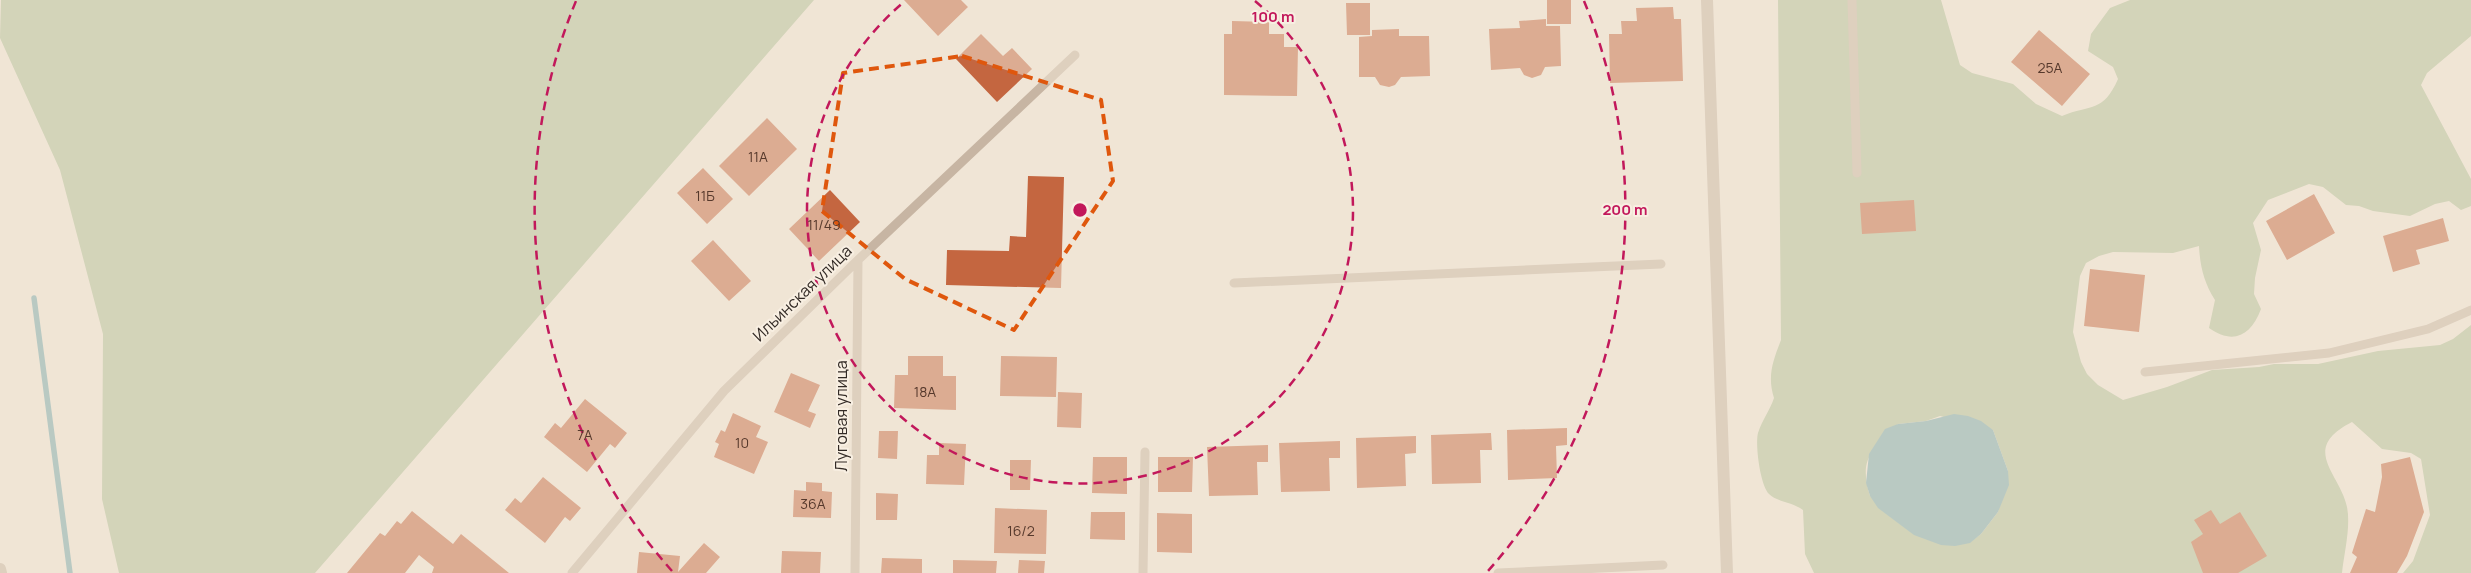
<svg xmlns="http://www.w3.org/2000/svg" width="2471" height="573" font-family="Manrope,sans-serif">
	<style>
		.green { fill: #afbe97; fill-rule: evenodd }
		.water { fill: #76a7ac }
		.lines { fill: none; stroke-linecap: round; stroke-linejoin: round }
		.stream { stroke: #76a7ac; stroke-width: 5.5 }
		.building { fill: #c46640 }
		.service { stroke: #c7b5a3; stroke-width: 9 }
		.minor { stroke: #c7b5a3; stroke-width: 12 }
		.tertiary { stroke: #c7b5a3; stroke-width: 12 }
		.marked { fill: none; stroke: #df570d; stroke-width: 4; stroke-dasharray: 10 6; stroke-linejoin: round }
		.ring { fill: none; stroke: #c2185b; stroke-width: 2.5; stroke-dasharray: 9 6 }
		.labels { text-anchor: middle; stroke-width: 4; stroke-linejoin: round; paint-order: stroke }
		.number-label { font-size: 14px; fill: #56392c }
		.street-label { font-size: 16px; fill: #322a25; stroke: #f8efe2 }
		.centre { fill: #c2185b; stroke: #f8efe2; stroke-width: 2.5 }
		.ring-label { font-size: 15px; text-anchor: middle; font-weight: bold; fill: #c2185b; stroke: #f8efe2; stroke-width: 4; stroke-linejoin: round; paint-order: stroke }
	</style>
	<rect width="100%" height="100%" fill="#f0e5d6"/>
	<path class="green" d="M1 0H814L315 573H119L102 499 103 334 60 170 0 38Z
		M1778 0H1941L1960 65 1972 73 2013 84 2036 104 2062 116C2091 104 2103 113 2118 79L2113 67 2088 51 2091 34 2110 8 2130 0H2471V36L2427 73 2421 85 2471 179V206L2461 210 2449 201 2435 204 2410 216 2373 211 2359 206 2346 205 2323 187 2309 184 2268 200 2253 223 2261 250 2255 278 2254 294 2261 309C2251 336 2233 345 2209 328L2215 300C2204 283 2200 266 2199 246L2173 253 2113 252 2099 256 2086 263 2080 276 2073 332 2081 362 2087 374 2098 385 2123 400 2167 387 2212 370 2259 367 2274 364H2318L2378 351 2440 345 2453 339 2471 325V573H2403L2413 561 2430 515 2421 459 2411 453 2382 449 2352 422C2299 449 2340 473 2347 507 2351 527 2344 553 2342 573H1814L1805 554 1803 510C1792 502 1777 502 1769 494 1760 485 1755 444 1758 433 1762 420 1770 410 1774 398 1767 376 1773 361 1781 340ZM1940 416 1993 430 2008 471 1998 512 1981 534 1969 543 1870 496C1858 458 1873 449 1898 424L1926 421Z"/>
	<path class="water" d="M1954 414 1968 416 1981 421 1993 430 2008 471 2009 485 1998 512 1981 534 1970 543 1955 546 1941 545 1914 535 1878 508 1870 496 1866 483 1869 454 1885 429 1898 424 1926 421Z"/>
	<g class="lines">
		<path class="stream" d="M34 298 70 573"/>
	</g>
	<path class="building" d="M904 0H961L968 7 938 36Z
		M1547 0H1571V24H1547Z
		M1346 3H1370V35H1347Z
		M1673 7 1674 19H1681L1683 81 1610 83 1609 34H1622L1621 21H1637L1636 8Z
		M1546 19V26H1560L1561 66 1545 67 1541 75 1532 78 1524 75 1520 68 1491 70 1489 29 1520 28 1519 21Z
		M1232 21 1269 22V34H1284V47H1298L1297 96 1224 95V34H1232Z
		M1399 29V36H1429L1430 76 1401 77 1395 85 1389 87 1380 85 1375 77H1359V37L1372 36V30Z
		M2039 30 2090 74 2062 106 2011 62Z
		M981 34 1003 56 1012 48 1032 69 997 102 956 59Z
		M767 118 797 149 749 196 719 166Z
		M703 168 733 199 707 224 677 193Z
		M1028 176 1064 177 1061 288 946 285 947 250 1009 251 1010 236 1026 237Z
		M830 190 860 222 819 261 789 229Z
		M2314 194 2335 233 2287 260 2266 221Z
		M1914 200 1916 231 1862 234 1860 203Z
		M2443 218 2449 241 2416 250 2420 264 2393 272 2383 236Z
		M713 240 751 281 729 301 691 261Z
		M2090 269 2145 275 2139 332 2084 326Z
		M908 356H943V376H956V410L894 408 895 375H908Z
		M1001 356 1057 357 1056 397 1000 396Z
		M791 373 820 385 808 411 816 414 810 428 774 412Z
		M1058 392 1082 393 1081 428 1057 427Z
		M585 399 627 433 615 448 610 444 587 472 544 437 555 423 561 428Z
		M733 413 761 426 756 437 768 442 754 474 714 457 719 444 715 442 721 430 725 432Z
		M1567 428V445L1556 446 1557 478 1508 480 1507 430Z
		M879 431H898L897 459 878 458Z
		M1491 433 1492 450H1480L1481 483 1432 484 1431 435Z
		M1416 436V453L1405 454 1406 486 1357 488 1356 438Z
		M1340 441V458H1329L1330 491 1281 492 1279 443Z
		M939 443 966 444 964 485 926 484 927 455H939Z
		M1268 445V462H1257L1258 495 1209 496 1207 447Z
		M1093 457H1127V494L1092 493Z
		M1158 457H1193L1192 492H1158Z
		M2410 457 2424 512 2407 556 2397 573H2350L2357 557 2352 553 2366 509 2375 512 2382 477 2381 464Z
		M1010 460H1031L1030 490H1010Z
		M543 477 581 508 570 521 565 517 545 543 505 510 515 498 521 503Z
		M806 482 822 483V491L832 492 831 518 793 517 794 490 806 491Z
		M876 493 898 494 897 520H876Z
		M995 508 1047 510 1046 554 994 553Z
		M2211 510 2220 524 2240 512 2267 556 2238 573H2203L2191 542 2203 534 2194 520Z
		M412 511 453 544 461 534 509 573H432L434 567 419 555 405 573H347L380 533 385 536 397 521 401 524Z
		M1091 512H1125V540L1090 539Z
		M1157 513 1192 514V553L1157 552Z
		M704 543 720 557 706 573H637L639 552 680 556 678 572Z
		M782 551 821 552 820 573H781Z
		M882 558 922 559V573H881Z
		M953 560 997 561 996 573H953Z
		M1019 560 1045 561 1044 573H1018Z"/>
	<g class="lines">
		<path class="service" d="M1852 0 1857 173
			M1234 283 1661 264
			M2145 372 2329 353 2428 329 2471 310
			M572 573 724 391 858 260 1075 55
			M855 573 858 260
			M1143 573 1145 452
			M1498 573 1663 565"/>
		<path class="minor" d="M1707 0 1727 573"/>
		<path class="tertiary" d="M0 569 1 573"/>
	</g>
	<path d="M0 0H2471V573H0ZM962 56 1101 100 1113 181 1014 330 905 279 822 211 843 73Z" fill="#f0e5d6" fill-opacity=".55" fill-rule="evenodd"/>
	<path class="marked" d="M962 56 1101 100 1113 181 1014 330 905 279 822 211 843 73Z"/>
	<g class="ring">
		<path d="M1255 1A273 273 0 1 1 905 1"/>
		<path d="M672 571A545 545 0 0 1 576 1M1584 1A545 545 0 0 1 1488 571"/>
	</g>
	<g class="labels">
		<g class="number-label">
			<text x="2050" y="73">25А</text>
			<text x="758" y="162">11А</text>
			<text x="705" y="201">11Б</text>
			<text x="824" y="230">11/49</text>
			<text x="925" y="397">18А</text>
			<text x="585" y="440">7А</text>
			<text x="742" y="448">10</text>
			<text x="813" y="509">36А</text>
			<text x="1021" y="536">16/2</text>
		</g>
		<g class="street-label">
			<text transform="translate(802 293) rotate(-44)" y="6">Ильинская улица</text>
			<text transform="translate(841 416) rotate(-90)" y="6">Луговая улица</text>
		</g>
	</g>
	<circle cx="1080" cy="210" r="8" class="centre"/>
	<g class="ring-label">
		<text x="1273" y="22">100 m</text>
		<text x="1625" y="215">200 m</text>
	</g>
</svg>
